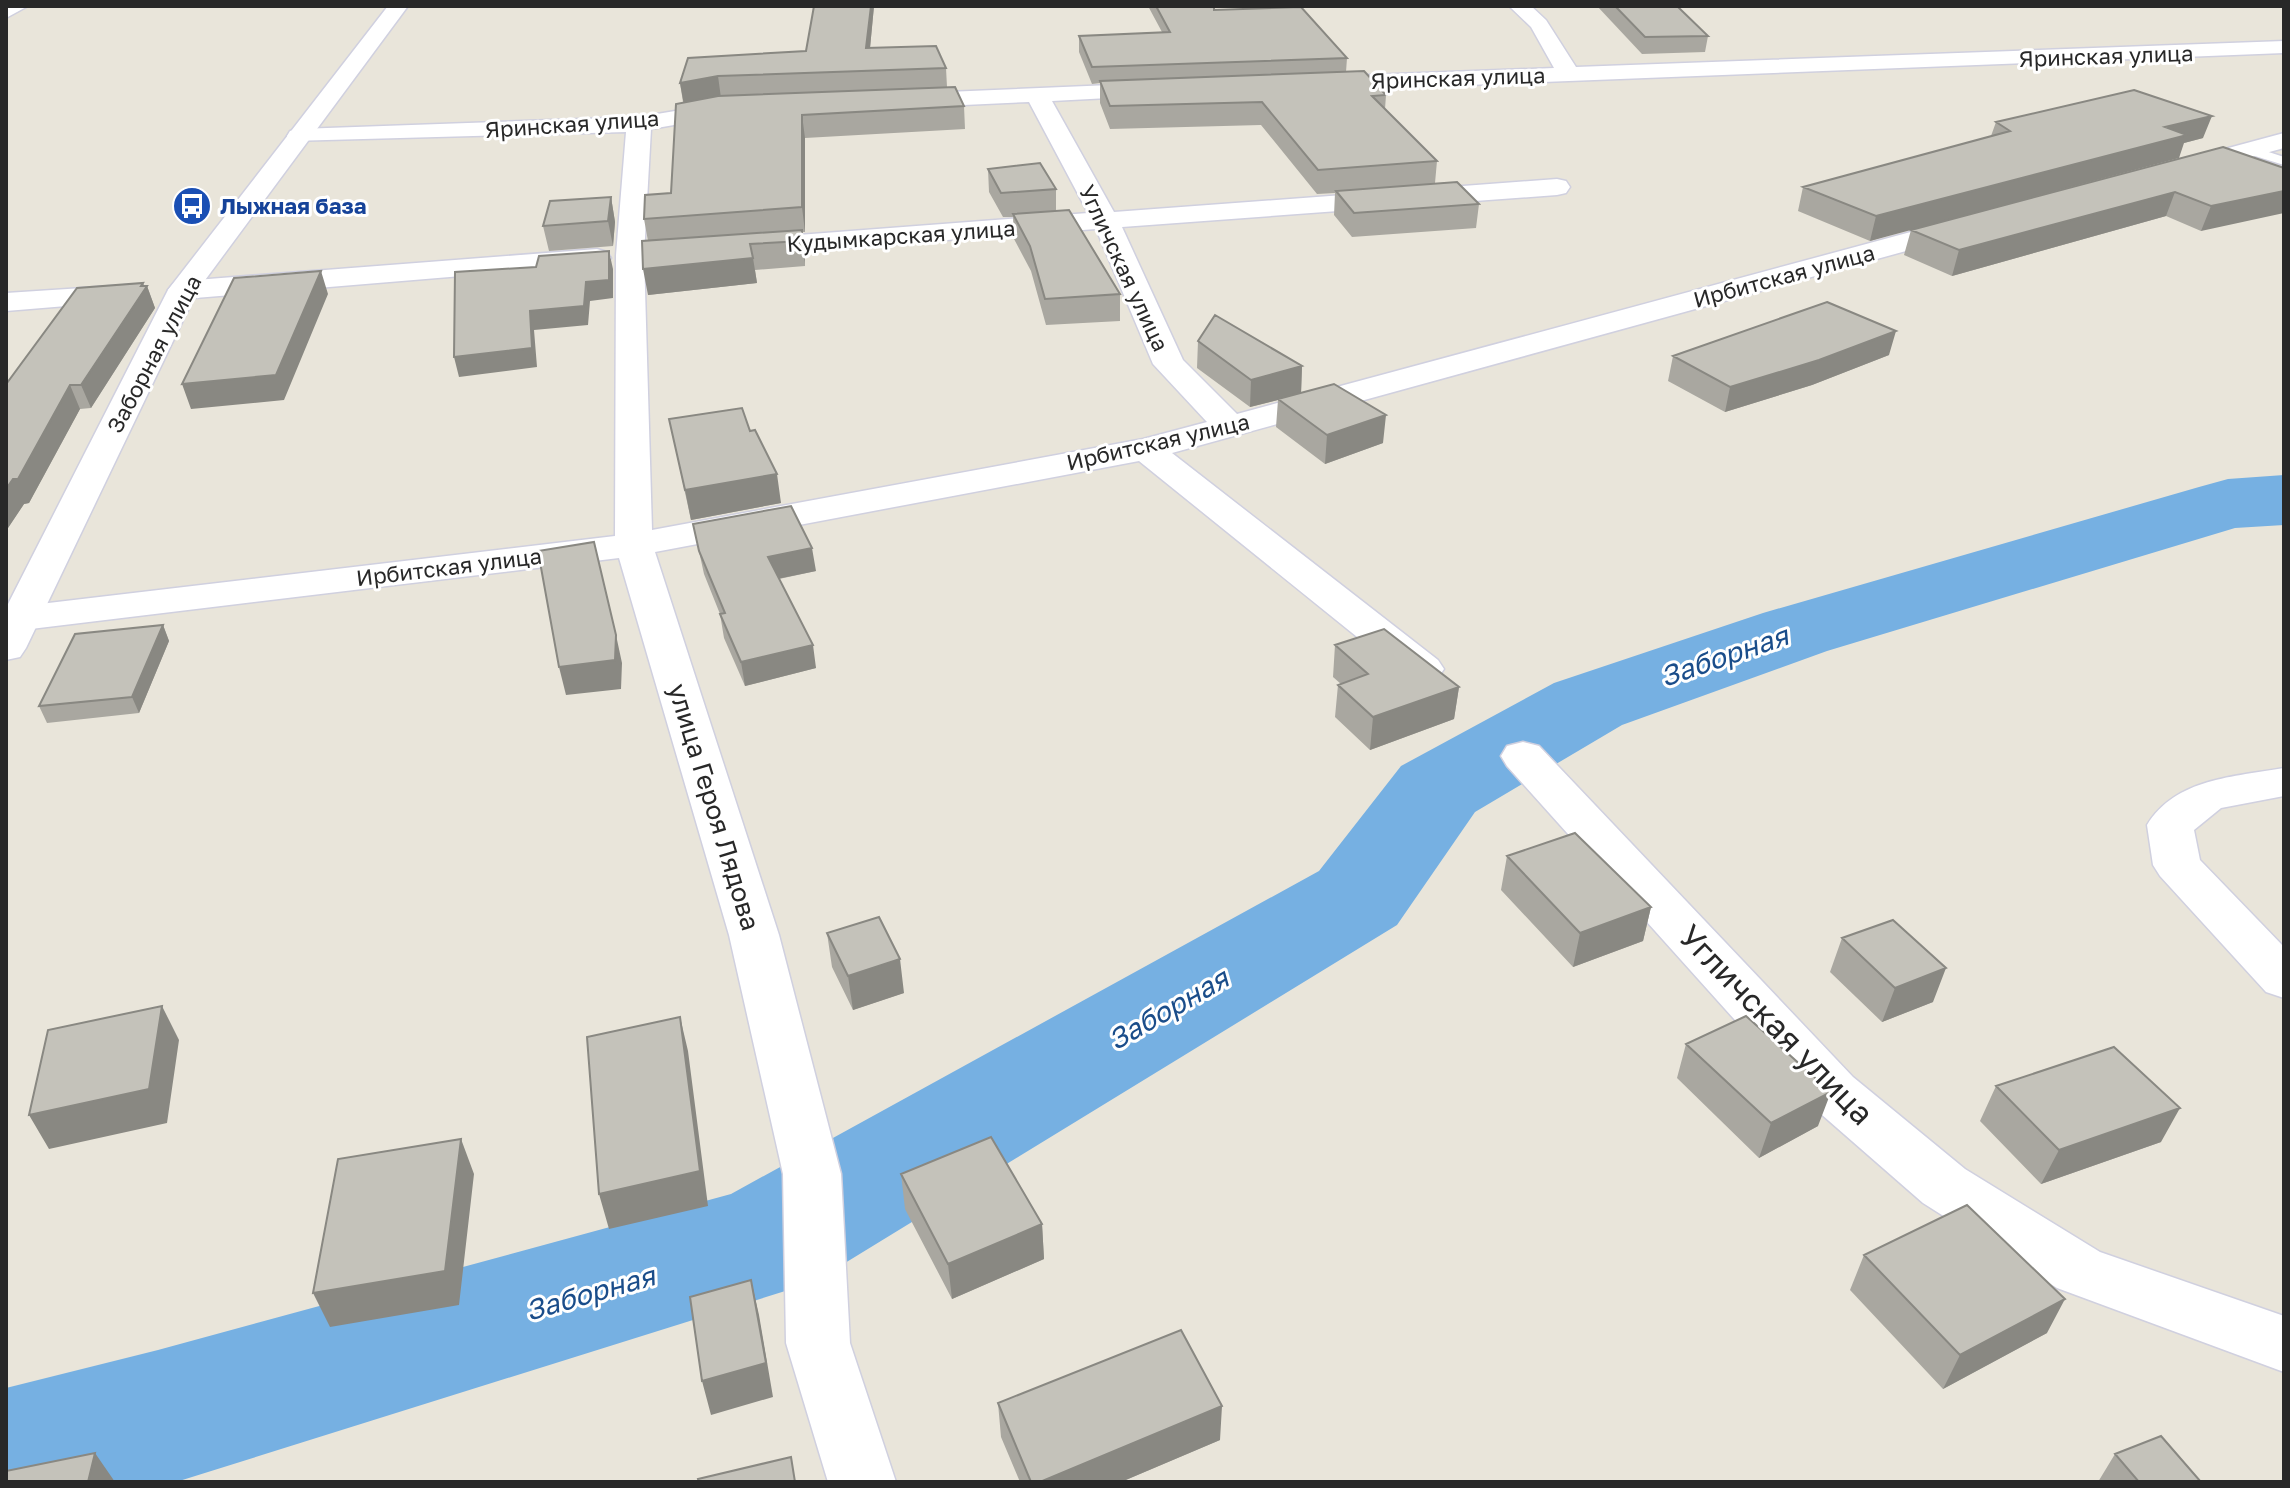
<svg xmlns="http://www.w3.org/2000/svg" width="2290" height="1488" font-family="'Golos Text',sans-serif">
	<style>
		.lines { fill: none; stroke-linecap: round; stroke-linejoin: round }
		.river { fill: #76b0e2; fill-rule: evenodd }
		.lane-casing { stroke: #d0d0df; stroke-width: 3 }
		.street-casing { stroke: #d0d0df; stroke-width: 3 }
		.secondary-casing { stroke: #d0d0df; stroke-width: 3 }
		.lane { fill: #fff; fill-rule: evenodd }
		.street { fill: #fff; fill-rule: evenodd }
		.secondary { fill: #fff; fill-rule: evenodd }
		.wall { fill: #a9a7a0 }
		.shaded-wall { fill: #898882 }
		.building { fill: #c4c2ba; stroke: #898882; stroke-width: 2 }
		.labels { text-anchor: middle; stroke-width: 6; stroke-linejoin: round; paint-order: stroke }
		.far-street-label { font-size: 22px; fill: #282828; stroke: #fff }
		.far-transit-label { font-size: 22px; font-weight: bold; fill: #164399; stroke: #fff; text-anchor: start }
		.street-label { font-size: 26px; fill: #282828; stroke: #fff }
		.water-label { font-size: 28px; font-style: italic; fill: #1a4d8a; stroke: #fff }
		.near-street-label { font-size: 32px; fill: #282828; stroke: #fff }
	</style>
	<rect width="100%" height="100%" fill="#e9e5da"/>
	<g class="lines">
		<path class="river" d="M2284 475V525L2235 528 1827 651 1622 725 1475 812 1397 925 814 1282 176 1482H6V1388L158 1350 731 1194 1319 871 1401 766 1554 683 1763 613 2199 487 2228 479Z"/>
		<defs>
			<path id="lane" d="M2247 145 2284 157V165L2242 152V146Z"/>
			<path id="street" d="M6 6H28L6 18Z
				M1509 6H1531L1546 20 1576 67 2284 41V53L1315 91 1307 89 1304 84 1307 79 1315 77 1554 68 1531 27Z
				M1158 83 1166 85 1169 90 1166 95 1052 101 1114 212 1557 179 1566 181 1570 187 1566 193 1557 195 1122 227 1183 360 1237 414 1955 220 1965 218 1975 220 1979 226 1975 232 1172 453 1438 660 1444 669 1438 678 1423 681 1408 678 1139 461 655 552 779 935 841 1174 850 1343 896 1482H828L786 1343 783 1174 729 935 619 558 6 632V608L615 536 616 255 626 132 290 141 287 136 290 131 299 129 639 117 735 101 743 103 747 108 743 113 651 129 644 255 652 530 1143 439 1207 422 1153 364 1096 229 745 255 735 253 731 247 735 241 745 239 1088 213 1029 102 899 108 891 106 887 101 891 96 899 94Z
				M2284 133V148L2178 177 2169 174 2165 169 2169 164Z
				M597 249 607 252 611 258 607 264 183 299 173 296 168 290 173 284 183 281Z
				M1523 742 1539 746 1853 1077 1965 1169 2100 1252 2284 1316V1372L2057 1288 1923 1203 1813 1107 1507 766 1501 756 1507 746Z
				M2284 768V796L2221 808 2194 830 2200 860 2284 947V998L2266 992 2160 876 2153 865 2147 825C2176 778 2234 777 2284 768Z"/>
			<path id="secondary" d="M388 6H408L197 291 26 648 20 657 6 660V608L168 290Z
				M129 285 139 288 144 294 139 300 6 311V293Z"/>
		</defs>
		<use href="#lane" class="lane-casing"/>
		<use href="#street" class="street-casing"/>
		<use href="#secondary" class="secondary-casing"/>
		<use href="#lane" class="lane"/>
		<use href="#street" class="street"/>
		<use href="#secondary" class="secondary"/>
	</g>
	<path class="wall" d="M874 6 870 48 946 68 947 87 964 106 965 129 805 138V232H802L805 266 755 270 757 283 648 295V241L644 219 671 193 683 102 680 83 806 51Z
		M1148 6H1214V10L1347 58 1346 72 1386 95 1385 109 1437 161 1435 183 1479 204 1476 228 1352 237 1334 215 1335 193 1317 194 1261 125 1110 129 1100 103V83L1092 84 1079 52V36L1162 32Z
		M1597 6H1677L1708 36 1705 52 1642 54Z
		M1996 122 2203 138 2184 143 1870 241 1798 211 1803 187 1991 136Z
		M2284 168 2201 231 2166 216 1952 276 1904 255 1911 230Z
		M988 169 1056 189V211L1120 294V321L1046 325 1031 271 1014 239 1013 217H1003L989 192Z
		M611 197 615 222 613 246 549 251 543 226Z
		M143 283 144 286H147L155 308 91 408 80 409 29 503 24 504 6 531V385Z
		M1198 341 1302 366 1301 393 1383 443 1325 464 1276 427 1278 400 1250 407 1197 368Z
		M1889 355 1812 385 1725 412 1668 381 1673 356Z
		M669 419 750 431 781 503 691 520Z
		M693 524 816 571 779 579 816 668 745 686 724 638 720 614 704 574Z
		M163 625 169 641 139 713 47 723 39 706Z
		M1335 645 1459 687 1454 719 1370 750 1335 717 1338 685 1341 684 1333 677Z
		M1507 856 1651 907 1643 941 1573 967 1501 890Z
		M827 933 904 993 853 1010 832 967Z
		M1842 938 1933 1002 1882 1022 1830 972Z
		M1686 1044 1818 1126 1759 1158 1677 1078Z
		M1996 1086 2161 1142 2041 1184 1980 1121Z
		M901 1174 1042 1224 1044 1259 952 1299 905 1209Z
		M1864 1255 2047 1333 1943 1389 1850 1290Z
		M998 1403 1220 1440 1121 1482H1020L1001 1437Z
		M2115 1454 2201 1482H2098Z"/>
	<path class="shaded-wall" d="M871 6H874L868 69 866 48Z
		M718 76 721 98 684 105 680 83Z
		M802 115 805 138V232L802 207Z
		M2212 116 2203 138 2184 143 2179 158 1870 241 1876 216 2165 127Z
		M2284 191V213L2201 231 2211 206Z
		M2175 192 2166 216 1952 276 1959 250Z
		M611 197 615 222 613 246 608 221Z
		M802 230 805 255V266L802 241Z
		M609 251 613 269V298L590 301 588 325 534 330 537 367 459 377 454 357 530 311 586 282Z
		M753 258 757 283 648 295 643 269Z
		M321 271 328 294 284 400 191 409 182 384Z
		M143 283 145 289 147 286 155 308 91 408 81 385Z
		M1896 331 1889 355 1812 385 1725 412 1730 387Z
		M1302 366 1301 394 1250 407 1251 380Z
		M70 385 80 409 29 503 24 504 6 531V489Z
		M1386 415 1383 443 1325 464 1327 435Z
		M777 474 781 503 691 520 685 490Z
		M812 548 816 571 772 580 768 557Z
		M163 625 169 641 139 713 132 697Z
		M616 635 622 663 621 689 566 695 559 667Z
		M813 645 816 668 745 686 741 662Z
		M1459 687 1454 719 1370 750 1373 717Z
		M1651 907 1643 941 1573 967 1580 933Z
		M900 959 904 993 853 1010 848 976Z
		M1946 968 1933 1002 1882 1022 1895 988Z
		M162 1006 179 1040 167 1123 49 1149 29 1115Z
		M680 1017 688 1051 708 1206 609 1229 599 1194Z
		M1831 1092 1818 1126 1759 1158 1771 1123Z
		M2180 1108 2161 1142 2041 1184 2059 1150Z
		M461 1139 474 1174 459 1305 330 1327 313 1293Z
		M1042 1224 1044 1259 952 1299 948 1264Z
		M751 1280 759 1315 773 1397 711 1415 702 1381Z
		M2065 1299 2047 1333 1943 1389 1960 1355Z
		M1222 1406 1220 1440 1121 1482H1040Z
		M95 1453 115 1482H88Z"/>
	<path class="building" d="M814 6H871L866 48 936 46 946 68 718 76 680 83 688 58 806 51Z
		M1156 6H1214V10L1301 7 1347 58 1092 67 1079 36 1170 32Z
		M1615 6H1677L1708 36 1645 37Z
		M1364 71 1386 95 1372 96 1437 161 1318 170 1262 102 1110 106 1100 81Z
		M955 87 964 106 802 115V207L644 219 645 195 671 193 676 104 718 96Z
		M2134 90 2212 116 2165 127 2187 135 1876 216 1803 187 2010 131 1996 122Z
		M2223 147 2284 168V191L2211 206 2175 192 1959 250 1911 230Z
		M1040 163 1056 189 1001 193 988 169Z
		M1457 182 1479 204 1354 213 1336 191Z
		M611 197 608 221 543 226 550 201Z
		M1069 210 1120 294 1045 299 1030 246 1013 214Z
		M802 230V241L750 244 753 258 643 269 642 241Z
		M609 251V280L586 282 584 306 530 311 532 348 454 357 455 272 536 267 539 256Z
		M321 271 276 375 182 384 234 278Z
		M143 283 141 286H147L81 385H70L18 479H13L6 489V385L7 383 77 288Z
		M1827 302 1896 331 1819 360 1730 387 1673 356Z
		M1215 315 1302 366 1251 380 1198 341Z
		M1334 384 1386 415 1327 435 1278 399Z
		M742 408 750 431 755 430 777 474 685 490 669 419Z
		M791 506 812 548 768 557 813 645 741 662 720 614 725 613 699 551 693 524Z
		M594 542 616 635 615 660 559 667 538 551Z
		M163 625 132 697 39 706 75 634Z
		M1384 629 1459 687 1373 717 1338 685 1368 674 1335 645Z
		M1575 833 1651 907 1580 933 1507 856Z
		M879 917 900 959 848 976 827 933Z
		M1893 920 1946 968 1895 988 1842 938Z
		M162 1006 149 1089 29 1115 48 1030Z
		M1746 1016 1831 1092 1771 1123 1686 1044Z
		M680 1017 700 1171 599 1194 587 1037Z
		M2114 1047 2180 1108 2059 1150 1996 1086Z
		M991 1137 1042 1224 948 1264 901 1174Z
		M461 1139 445 1271 313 1293 338 1159Z
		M1967 1205 2065 1299 1960 1355 1864 1255Z
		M751 1280 766 1363 702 1381 690 1297Z
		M1181 1330 1222 1406 1040 1482H1031L998 1403Z
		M2161 1436 2201 1482H2139L2115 1454Z
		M95 1453 88 1482H6V1471Z
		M791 1457 795 1482H699L698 1479Z"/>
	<defs>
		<symbol id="bus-disc" viewBox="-11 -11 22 22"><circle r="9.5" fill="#1a4fb4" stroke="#fff"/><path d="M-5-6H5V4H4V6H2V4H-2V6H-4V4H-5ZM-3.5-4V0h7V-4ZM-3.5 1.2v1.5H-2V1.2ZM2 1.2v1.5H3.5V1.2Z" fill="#fff"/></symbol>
	</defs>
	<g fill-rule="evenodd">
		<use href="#bus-disc" x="170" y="184" width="44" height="44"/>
	</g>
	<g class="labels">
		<g class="far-street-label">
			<text transform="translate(2106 56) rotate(-2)" y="8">Яринская улица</text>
			<text transform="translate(1458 78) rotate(-2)" y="8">Яринская улица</text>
			<text transform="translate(572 124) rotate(-4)" y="8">Яринская улица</text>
			<text transform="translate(901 236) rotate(-4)" y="8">Кудымкарская улица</text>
			<text transform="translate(1124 268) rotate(65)" y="8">Угличская улица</text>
			<text transform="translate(1784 276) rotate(-15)" y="8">Ирбитская улица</text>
			<text transform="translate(154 354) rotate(-62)" y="8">Заборная улица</text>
			<text transform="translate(1158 442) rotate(-13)" y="8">Ирбитская улица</text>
			<text transform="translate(449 567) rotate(-7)" y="8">Ирбитская улица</text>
		</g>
		<g class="far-transit-label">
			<text x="220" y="214">Лыжная база</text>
		</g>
		<g class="street-label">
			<text transform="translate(714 807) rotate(73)" y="9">улица Героя Лядова</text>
		</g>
		<g class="water-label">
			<text transform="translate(1724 656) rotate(-19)" y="10">Заборная</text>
			<text transform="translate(1168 1009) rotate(-30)" y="10">Заборная</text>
			<text transform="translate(590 1293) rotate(-16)" y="10">Заборная</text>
		</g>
		<g class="near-street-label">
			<text transform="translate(1776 1025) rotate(46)" y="11">Угличская улица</text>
		</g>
	</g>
	<rect width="2290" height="1488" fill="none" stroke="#282828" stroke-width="16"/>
</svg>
